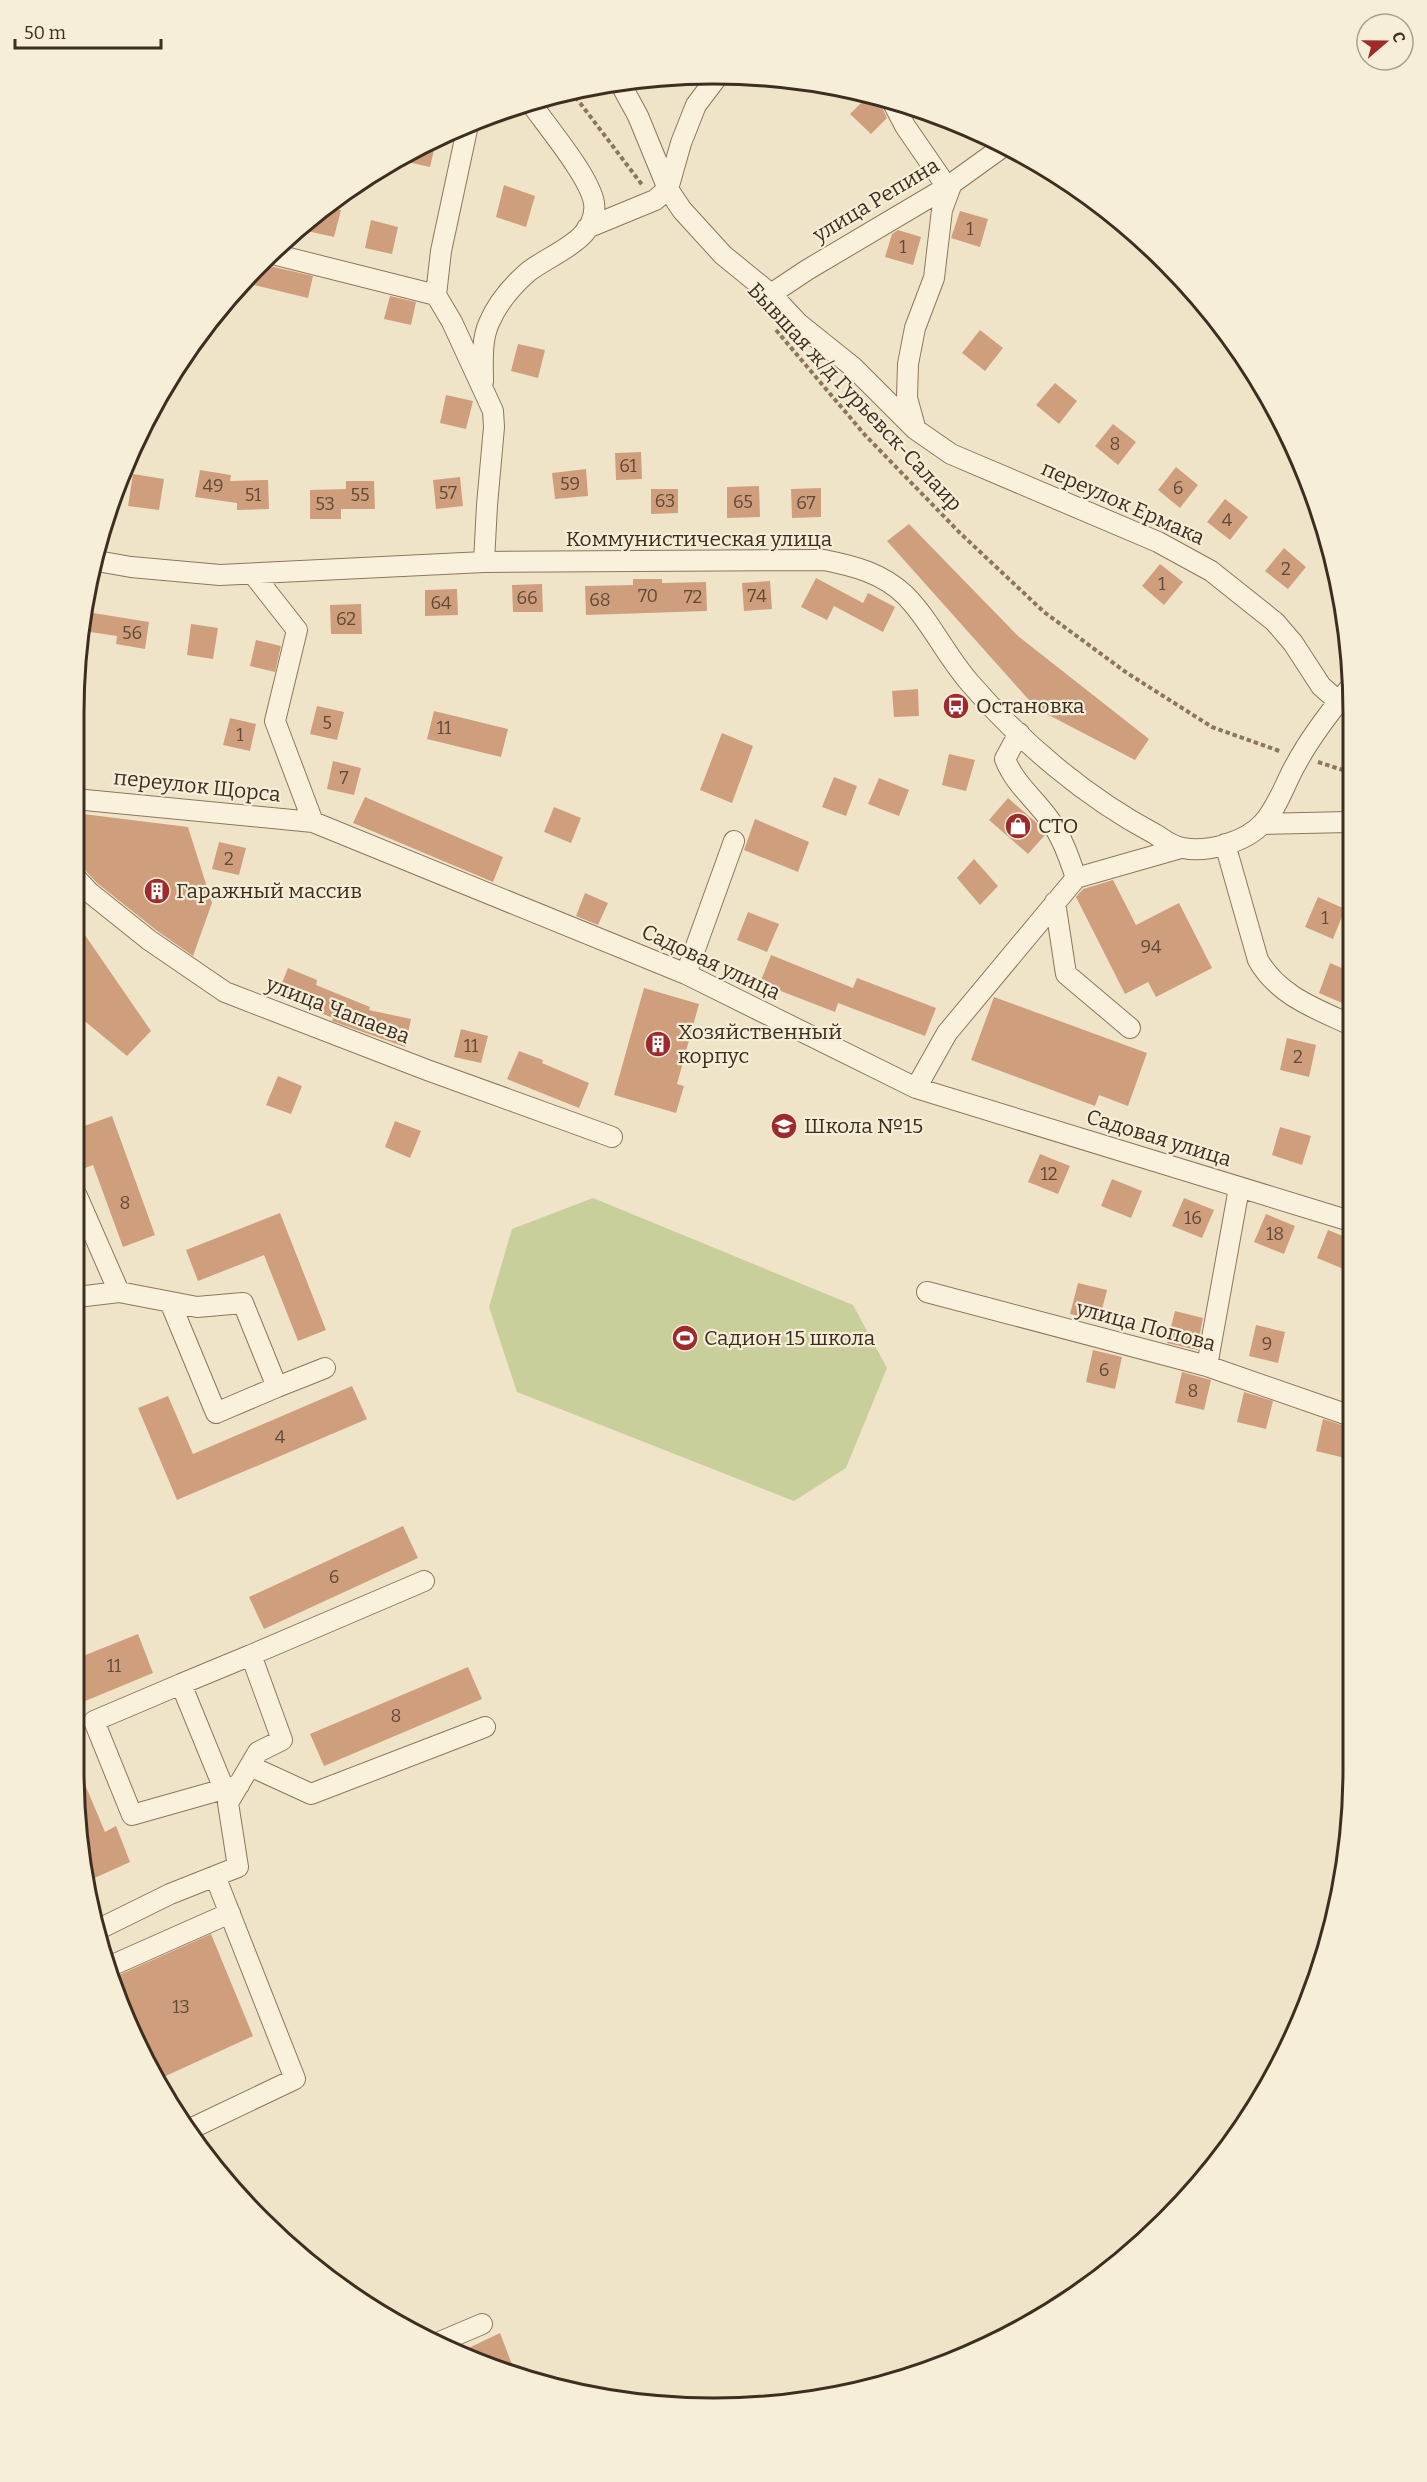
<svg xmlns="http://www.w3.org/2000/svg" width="1427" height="2482" font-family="Bitter,serif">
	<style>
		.park { fill: #c9cf9b }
		.building { fill: #cf9f7d }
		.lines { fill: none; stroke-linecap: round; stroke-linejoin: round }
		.minor-casing { stroke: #8d765c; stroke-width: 22 }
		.path { stroke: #8d765c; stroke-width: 4; stroke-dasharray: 4.5 3; stroke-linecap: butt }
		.minor { stroke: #faf1dc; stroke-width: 20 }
		.labels { text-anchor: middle; stroke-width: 4.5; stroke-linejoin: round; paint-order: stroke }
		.number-label { font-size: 18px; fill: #624a37 }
		.street-label { font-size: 21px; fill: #3d2e20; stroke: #f7eed8 }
		.poi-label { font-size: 21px; fill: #3d2e20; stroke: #f7eed8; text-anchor: start }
		.rim { fill: none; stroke: #3d2e20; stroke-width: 3 }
	</style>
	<rect width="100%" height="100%" fill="#f0e4c8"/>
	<path class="park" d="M593 1198 853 1305 887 1368 846 1468 794 1501 517 1392 489 1307 512 1229Z"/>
	<path class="building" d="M868 96 875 97 880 103 887 118 871 134 850 114Z
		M437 137 430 167 398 160 431 139Z
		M504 185 535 196 526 227 496 217Z
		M324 206 341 210 334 237 307 231 310 219Z
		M960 211 988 219 980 247 951 238Z
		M371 220 398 227 392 254 365 248Z
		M898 230 921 237 913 265 885 257 892 234Z
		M264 262 270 266 313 276 308 298 242 282Z
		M390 296 416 302 411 325 384 319Z
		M980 330 1003 348 985 371 962 353Z
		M518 344 545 350 538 378 511 371Z
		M1055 383 1077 401 1059 424 1036 405Z
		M446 395 473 401 466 429 440 423Z
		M1113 424 1136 442 1118 465 1095 446Z
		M641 452 642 479 616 480 615 453Z
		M1176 467 1198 485 1180 508 1158 490Z
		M586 469 588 496 555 499 552 473Z
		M200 470 231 475 230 481 268 480 269 509 237 510V503L195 497Z
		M133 474 164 479 159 510 128 506Z
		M460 477 463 506 436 509 433 480Z
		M346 481H374L375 509H341V519H310V490L346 489Z
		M759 486 760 517 727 518V487Z
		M821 488V517L792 518 791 489Z
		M651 489H678V513L651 514Z
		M1225 499 1248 517 1230 540 1207 522Z
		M909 524 1018 636 1149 739 1135 760 1037 709 887 541Z
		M1284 548 1306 567 1288 589 1265 571Z
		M1160 564 1183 582 1164 605 1142 586Z
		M816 578 863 603 868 593 895 607 883 632 834 606 827 620 801 607Z
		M633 579H662V583L706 582 707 611 586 615 585 586 633 585Z
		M770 581 772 609 744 611 742 583Z
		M542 584 543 612H513L512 585Z
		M457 589 458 615 425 616V590Z
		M361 604 362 634H331L330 605Z
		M87 612 149 622 145 649 116 644 117 636 83 631Z
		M191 624 218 628 213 659 187 655Z
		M256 640 281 646 275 672 250 666Z
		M918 689 919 716 894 717 892 691Z
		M317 706 344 712 337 740 310 734Z
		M434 711 508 729 501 757 427 739Z
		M230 718 256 724 250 751 223 745Z
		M722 733 753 746 732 803 700 790Z
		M949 754 975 760 966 791 942 785Z
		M333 761 361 768 354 795 327 789Z
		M834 777 857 786 846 816 822 807Z
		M879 778 909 790 899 816 868 804Z
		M365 797 503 857 493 882 353 823Z
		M1008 798 1038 824 1045 835 1028 854 989 820Z
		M554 807 581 818 571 843 544 832Z
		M75 813 188 827 212 903 193 956 156 930 97 883 84 869 76 866Z
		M755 819 809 842 798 872 744 850Z
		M219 842 246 848 239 875 212 869Z
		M974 859 998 886 980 905 957 878Z
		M1113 880 1136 925 1179 903 1212 968 1156 997 1148 982 1125 994 1076 897 1083 889Z
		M585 893 608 903 598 925 576 916Z
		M1318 897 1345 909 1333 939 1305 927Z
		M748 912 779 924 767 952 737 940Z
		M76 922 151 1031 127 1056 76 1014Z
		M771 955 853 988 857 978 936 1008 925 1036 838 1003 835 1012 760 983Z
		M1330 963 1349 971V1006L1319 993Z
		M288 968 317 980 316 985 370 1007 369 1010 411 1019 405 1047 332 1021 333 1018 277 995Z
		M644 988 699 1004 677 1084 684 1086 676 1113 614 1095Z
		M994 997 1147 1053 1128 1106 1099 1095 1095 1106 971 1060Z
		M461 1029 488 1036 481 1063 454 1057Z
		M1287 1038 1316 1045 1309 1077 1280 1070Z
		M519 1051 543 1060 542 1063 589 1083 579 1108 507 1079Z
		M278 1076 302 1086 291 1114 266 1105Z
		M112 1116 155 1235 123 1247 93 1165 77 1171 76 1129Z
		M395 1121 421 1131 410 1158 385 1147Z
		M1280 1127 1311 1136 1302 1165 1272 1155Z
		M1040 1154 1070 1166 1058 1194 1028 1182Z
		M1112 1179 1142 1191 1131 1218 1101 1206Z
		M1184 1198 1214 1210 1202 1238 1172 1226Z
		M280 1213 326 1330 298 1341 264 1255 198 1281 186 1250Z
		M1266 1214 1295 1226 1284 1254 1254 1242Z
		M1328 1230 1350 1239V1260L1346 1270 1317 1258Z
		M1078 1283 1107 1290 1099 1321 1070 1314Z
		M1175 1311 1203 1318 1197 1350 1167 1343Z
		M1256 1325 1285 1332 1278 1363 1249 1356Z
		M1093 1350 1122 1357 1115 1389 1086 1382Z
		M1182 1372 1211 1380 1204 1410 1175 1403Z
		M352 1386 367 1419 177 1500 138 1408 168 1396 193 1454Z
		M1244 1392 1273 1401 1266 1429 1237 1422Z
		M1323 1419 1351 1428 1345 1458 1316 1451Z
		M403 1526 418 1558 264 1629 249 1597Z
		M138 1634 153 1673 78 1704V1658Z
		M468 1667 482 1699 324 1766 310 1734Z
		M79 1770 105 1832 116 1826 130 1862 88 1881 79 1852Z
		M211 1934 253 2036 157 2080 140 2052 110 1979Z
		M500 2333 516 2375 458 2353Z"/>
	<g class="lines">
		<defs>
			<path id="minor" d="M620 83 638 116 668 189 682 210 723 255 771 294 798 323 853 367 915 429 951 454 1158 542 1211 571 1275 622 1293 643 1321 686 1339 702
				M892 101 905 126 947 187
				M468 125 441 251 436 295 452 322 493 411 494 427 487 505 484 562
				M668 189 681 143 696 105 718 76
				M587 228 655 200 668 189
				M273 254 436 295
				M771 294 807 270 947 187 1004 146
				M483 382C483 363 481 341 489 323 497 304 512 286 528 272 550 254 599 240 594 203 590 177 546 125 530 102
				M915 427 907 398 908 364 915 328 934 278 942 210 952 183
				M97 561 131 567 220 575 484 562 824 560C854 566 882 573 905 595 930 620 946 656 970 683 1021 742 1085 797 1155 834 1163 839 1173 847 1183 848 1207 853 1246 842 1263 823 1278 807 1285 783 1296 764 1310 738 1329 713 1348 690
				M253 574 297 630 275 721 313 822 686 974 916 1088 1350 1221
				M1019 733 1005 759C1014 783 1034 798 1049 819 1062 837 1069 857 1076 878
				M75 799 313 822
				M1262 824 1349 822
				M1225 844 1258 960C1278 995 1314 1008 1349 1024
				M76 878 89 892 149 940 225 992 427 1070 612 1137
				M1055 902 1066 974 1130 1028
				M686 974 734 841
				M916 1088 947 1033 1076 878 1181 848
				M77 1196 119 1292 77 1297
				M119 1292 197 1307 243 1303 277 1387 325 1368
				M927 1292 1207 1366 1351 1416
				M170 1302 216 1413 277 1387
				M1207 1366 1239 1188
				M181 1684 251 1655
				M250 1766 311 1794 485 1727
				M224 1789 181 1684 94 1721 132 1815 224 1789 239 1785
				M97 1930 170 1894 238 1867 228 1803 258 1752 282 1740 251 1655 424 1581
				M106 1968 230 1913
				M188 2130 295 2079 215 1876
				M435 2344 482 2324"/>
		</defs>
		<use href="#minor" class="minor-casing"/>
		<path class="path" d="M571 91 643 186
			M776 330 865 435 960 533 1044 612 1127 673 1212 727 1282 752
			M1318 762 1349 772"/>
		<use href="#minor" class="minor"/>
	</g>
	<defs>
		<symbol id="bus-disc" viewBox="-11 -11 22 22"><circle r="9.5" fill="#9e2a2b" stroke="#f7eed8"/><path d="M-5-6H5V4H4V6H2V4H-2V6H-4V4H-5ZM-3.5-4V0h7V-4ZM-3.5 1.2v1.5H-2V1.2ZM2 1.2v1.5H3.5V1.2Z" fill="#fff"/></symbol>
		<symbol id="shop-disc" viewBox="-11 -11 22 22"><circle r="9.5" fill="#9e2a2b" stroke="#f7eed8"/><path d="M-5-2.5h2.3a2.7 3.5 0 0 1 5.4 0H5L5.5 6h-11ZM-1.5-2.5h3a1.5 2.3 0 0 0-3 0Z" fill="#fff"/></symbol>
		<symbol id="building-disc" viewBox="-11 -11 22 22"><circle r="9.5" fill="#9e2a2b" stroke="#f7eed8"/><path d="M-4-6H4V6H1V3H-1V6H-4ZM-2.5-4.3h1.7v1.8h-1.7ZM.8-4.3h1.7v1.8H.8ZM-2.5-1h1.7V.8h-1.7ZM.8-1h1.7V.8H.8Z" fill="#fff"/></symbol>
		<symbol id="school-disc" viewBox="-11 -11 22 22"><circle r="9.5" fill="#9e2a2b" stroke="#f7eed8"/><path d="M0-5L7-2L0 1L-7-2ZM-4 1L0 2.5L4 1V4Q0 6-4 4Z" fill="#fff"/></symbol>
		<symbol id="stadium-disc" viewBox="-11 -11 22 22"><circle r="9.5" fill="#9e2a2b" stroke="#f7eed8"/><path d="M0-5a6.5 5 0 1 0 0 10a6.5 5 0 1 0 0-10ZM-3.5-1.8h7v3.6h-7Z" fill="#fff"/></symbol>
	</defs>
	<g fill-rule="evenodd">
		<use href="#bus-disc" x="941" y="691" width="30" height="30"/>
		<use href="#shop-disc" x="1003" y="811" width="30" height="30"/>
		<use href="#building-disc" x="142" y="876" width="30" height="30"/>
		<use href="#building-disc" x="643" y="1029" width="30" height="30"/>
		<use href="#school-disc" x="769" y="1111" width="30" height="30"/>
		<use href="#stadium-disc" x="670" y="1323" width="30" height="30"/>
	</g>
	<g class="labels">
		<g class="number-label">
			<text x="970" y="235">1</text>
			<text x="903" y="253">1</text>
			<text x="1115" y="450">8</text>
			<text x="628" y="472">61</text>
			<text x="570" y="490">59</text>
			<text x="213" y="492">49</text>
			<text x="1178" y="494">6</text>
			<text x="448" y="499">57</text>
			<text x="253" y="501">51</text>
			<text x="360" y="501">55</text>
			<text x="665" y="507">63</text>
			<text x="743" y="508">65</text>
			<text x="806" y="509">67</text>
			<text x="325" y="510">53</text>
			<text x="1227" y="526">4</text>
			<text x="1286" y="575">2</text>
			<text x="1162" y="590">1</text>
			<text x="648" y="602">70</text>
			<text x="757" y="602">74</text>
			<text x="693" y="603">72</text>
			<text x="527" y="604">66</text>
			<text x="600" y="606">68</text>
			<text x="441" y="609">64</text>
			<text x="346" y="625">62</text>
			<text x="132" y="639">56</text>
			<text x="327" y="729">5</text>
			<text x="444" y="734">11</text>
			<text x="240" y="741">1</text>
			<text x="344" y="784">7</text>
			<text x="229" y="865">2</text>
			<text x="1325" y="924">1</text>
			<text x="1151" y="953">94</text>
			<text x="471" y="1052">11</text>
			<text x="1298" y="1063">2</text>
			<text x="1049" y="1180">12</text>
			<text x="125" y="1209">8</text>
			<text x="1193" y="1224">16</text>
			<text x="1275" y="1240">18</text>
			<text x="1267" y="1350">9</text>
			<text x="1104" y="1376">6</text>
			<text x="1193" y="1397">8</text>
			<text x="280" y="1443">4</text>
			<text x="334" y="1583">6</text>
			<text x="114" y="1672">11</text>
			<text x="396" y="1722">8</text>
			<text x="181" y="2013">13</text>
		</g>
		<g class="street-label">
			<text transform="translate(876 200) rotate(-31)" y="7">улица Репина</text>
			<text transform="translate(855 397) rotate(47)" y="7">Бывшая ж/д Гурьевск-Салаир</text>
			<text transform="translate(1123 503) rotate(24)" y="7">переулок Ермака</text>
			<text x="699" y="546">Коммунистическая улица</text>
			<text transform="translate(197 786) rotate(6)" y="7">переулок Щорса</text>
			<text transform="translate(711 962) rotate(25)" y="7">Садовая улица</text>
			<text transform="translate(338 1010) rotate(21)" y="7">улица Чапаева</text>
			<text transform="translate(1159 1138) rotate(17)" y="7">Садовая улица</text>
			<text transform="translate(1146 1326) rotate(15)" y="7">улица Попова</text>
		</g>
		<g class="poi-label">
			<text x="976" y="713">Остановка</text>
			<text x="1038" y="833">СТО</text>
			<text x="176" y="898">Гаражный массив</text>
			<text x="678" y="1039">Хозяйственный<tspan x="678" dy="24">корпус</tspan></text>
			<text x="804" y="1133">Школа №15</text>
			<text x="704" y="1345">Садион 15 школа</text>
		</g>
	</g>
	<path d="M0 0H1427V2482H0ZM713 84H714A629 629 0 0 1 1343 713V1769A629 629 0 0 1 714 2398H713A629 629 0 0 1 84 1769V713A629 629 0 0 1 713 84Z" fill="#f7eed8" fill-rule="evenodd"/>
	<path class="rim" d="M713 84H714A629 629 0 0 1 1343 713V1769A629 629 0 0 1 714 2398H713A629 629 0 0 1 84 1769V713A629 629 0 0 1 713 84Z"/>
	<g transform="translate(1385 42) rotate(70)"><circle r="28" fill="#f7eed8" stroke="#ada18e" stroke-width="1.5"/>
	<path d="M0-4.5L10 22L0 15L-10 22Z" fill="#9e2a2b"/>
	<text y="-9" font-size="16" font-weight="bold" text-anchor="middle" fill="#3d2e20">С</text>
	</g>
	<path d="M15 39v9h146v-9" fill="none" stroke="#3d2e20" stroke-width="3"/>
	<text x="24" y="39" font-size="18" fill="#3d2e20" stroke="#f7eed8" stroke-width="4.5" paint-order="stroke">50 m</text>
</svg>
